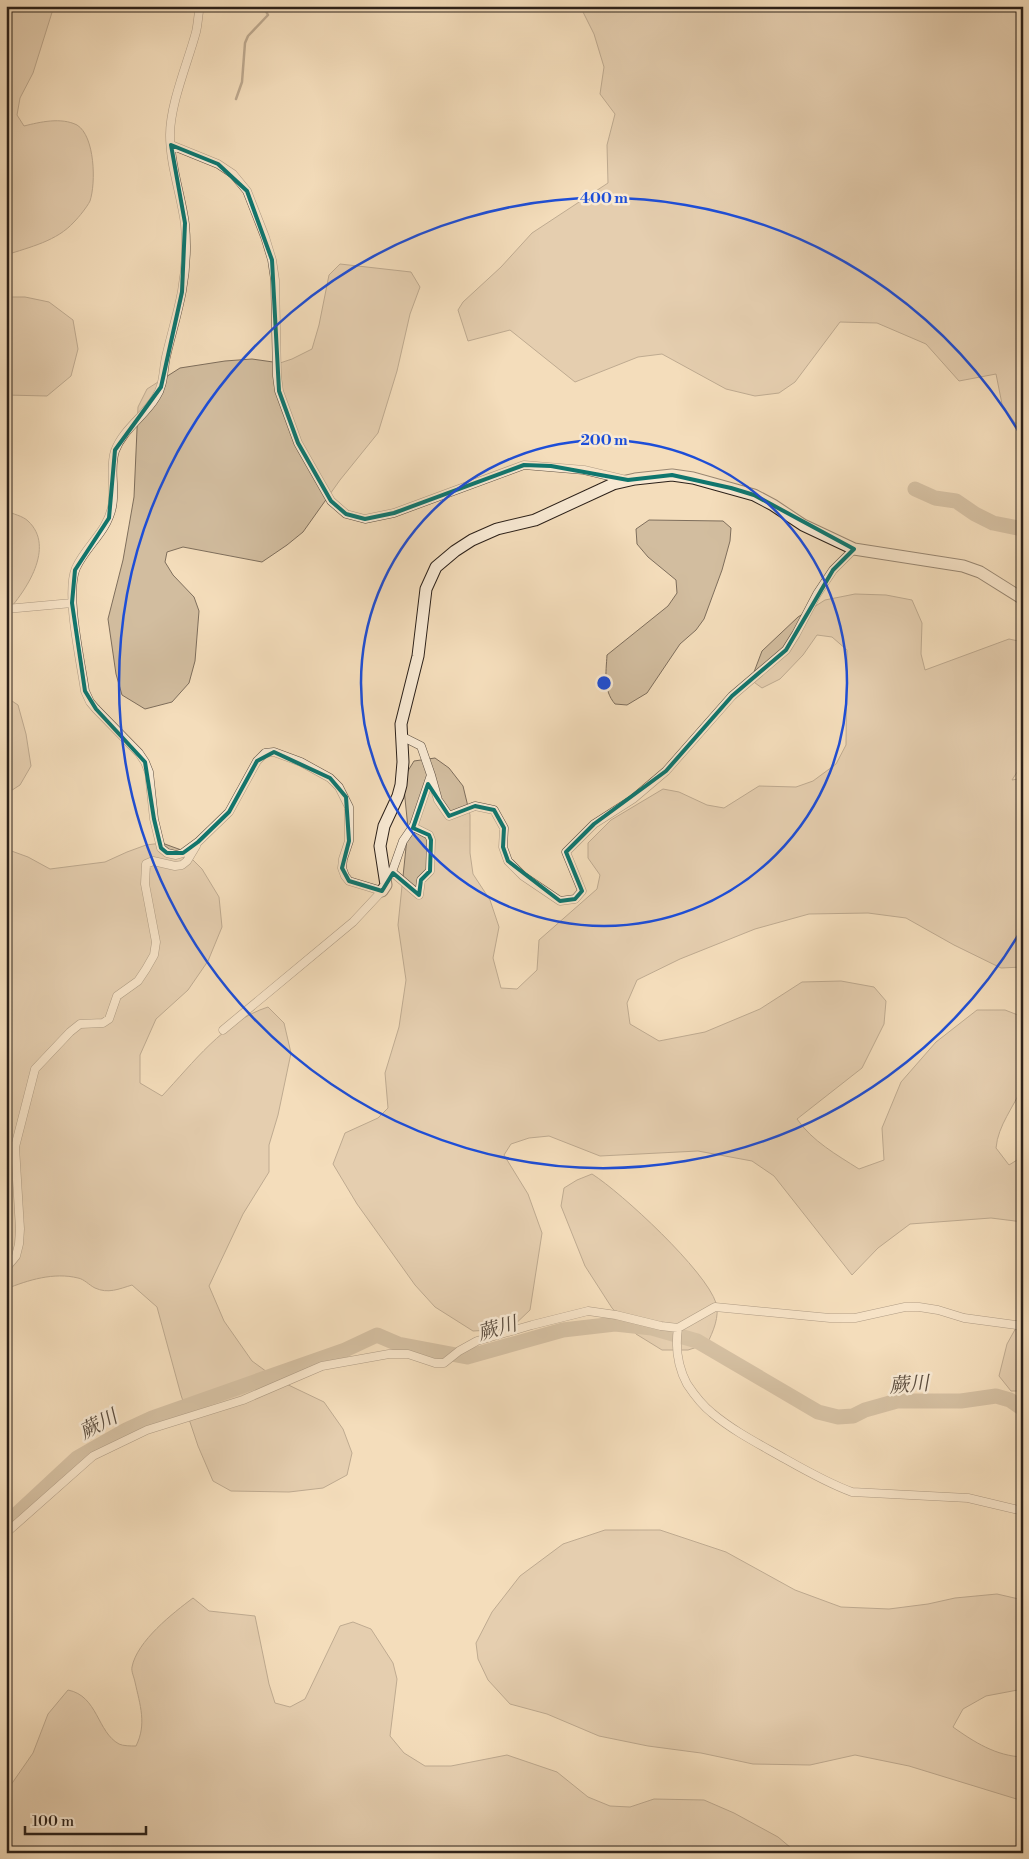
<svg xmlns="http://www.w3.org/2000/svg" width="1029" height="1859" font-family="'Libre Bodoni','Noto Serif JP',serif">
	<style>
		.green { fill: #d2bd9f; stroke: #7e6e5c }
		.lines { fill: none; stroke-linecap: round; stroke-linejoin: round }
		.stream { stroke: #7b6b59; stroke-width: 2.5 }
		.river { stroke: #b09d84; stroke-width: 15 }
		.street-casing { stroke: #5d4f42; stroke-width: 9 }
		.secondary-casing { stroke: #2b2019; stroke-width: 13 }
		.street { stroke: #f8e9d3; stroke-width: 8 }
		.secondary { stroke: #f8e9d3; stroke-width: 11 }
		.marked { fill: none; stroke: #0f766e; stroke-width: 4; stroke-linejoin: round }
		.ring { fill: none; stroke: #1d4ed8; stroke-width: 2.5 }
		.labels { text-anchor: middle; stroke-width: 5; stroke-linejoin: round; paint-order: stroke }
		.water-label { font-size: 20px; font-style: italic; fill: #5a4c3e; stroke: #f8e9d3 }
		.centre { fill: #1d4ed8; stroke: #f8e9d3; stroke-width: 2.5 }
		.ring-label { font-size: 15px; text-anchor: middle; font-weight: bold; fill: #1d4ed8; stroke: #f8e9d3; stroke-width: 5; stroke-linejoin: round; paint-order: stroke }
	</style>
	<rect width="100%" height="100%" fill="#f4ddbb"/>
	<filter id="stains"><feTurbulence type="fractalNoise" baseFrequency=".004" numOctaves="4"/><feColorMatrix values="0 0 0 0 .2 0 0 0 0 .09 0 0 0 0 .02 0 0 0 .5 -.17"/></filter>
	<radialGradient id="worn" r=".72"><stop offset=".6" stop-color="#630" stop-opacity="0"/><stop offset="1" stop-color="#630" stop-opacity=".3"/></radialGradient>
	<path class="green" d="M6 6H54L33 73 20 98 17 115 24 126C40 122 61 117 77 125 95 136 96 183 90 201 87 207 79 217 74 222 57 241 30 247 6 255Z
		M580 6H1023V424L1015 423 1002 404 996 374 959 381 926 344 877 323 840 322 795 382 779 393 755 396 726 389 662 354 638 357 575 382 510 330 468 341 458 310 463 302 501 267 532 233 608 183 607 145 615 114 600 94 604 67 594 34Z
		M340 264 411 272 420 287 410 314 397 371 378 433 340 480 303 532 287 545 262 562 183 547 167 552 165 562 173 575 194 597 199 611 195 661 189 683 172 702 145 709 122 695 116 674 108 619 123 560 134 497 138 407 147 389 180 368 225 361 252 359 280 363 292 359 312 349 319 325 329 275Z
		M6 297H25L49 302 73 320 78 349 71 376 47 396 6 395Z
		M6 511C13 514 23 516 28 521 56 547 26 591 6 613Z
		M649 520 723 521 731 528 730 541 722 570 704 619 696 630 680 644 647 693 627 705 615 704C603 690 606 673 607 655L668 606 677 593 676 580 648 557 637 544 636 529Z
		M855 594 886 595 912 600 922 623 921 654 925 670 1009 639 1023 642V763L1012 780 1023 778V967L1001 968 954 945 906 918 868 913 809 914 755 929 680 959 637 980 627 1003 630 1024 659 1041 705 1032 760 1009 802 982 841 981 874 987 886 1001 884 1024 862 1068 797 1119C812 1141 837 1155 859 1169L884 1160 882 1128 901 1082 936 1042 977 1010H1005L1023 1017C1023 1031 1026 1077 1022 1087 1014 1107 998 1125 996 1148L1009 1165 1017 1160 1023 1154V1222L991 1218 910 1224 878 1248 852 1275 774 1176 752 1161 698 1151 600 1156 549 1136 529 1138 511 1144 504 1155 528 1194 542 1233 530 1310 510 1329 473 1331 435 1307 415 1285 357 1204 333 1164 345 1133 378 1118 388 1108 385 1073 399 1027 406 980 398 925 408 828 403 779 414 761 435 758 449 768 463 786 470 815V853L473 874 490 900 499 927 493 958 501 988 517 989 537 970 539 940 597 889 600 875 588 858V843L611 820 663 789 679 792 707 805 724 808 759 786 796 787 813 781 836 764 846 745 847 650 832 637 817 635 803 655 780 679 762 688 751 680 762 651 798 617 825 600Z
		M6 697 18 705 26 734 31 766 20 785 6 794Z
		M162 843 184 851 202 869 219 897 222 927 208 961 188 990 156 1019 140 1055V1083L162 1096C193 1063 224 1021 268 1007L284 1023 291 1053 278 1115 269 1145V1172L243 1214 209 1286 224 1321 252 1361 278 1380 324 1402 343 1429 352 1453 347 1475 323 1488 289 1492 231 1491 213 1481 198 1446 181 1395 157 1307 132 1285C119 1289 108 1294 95 1288 89 1285 84 1279 78 1278 54 1272 28 1280 6 1289V849L28 857 50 869 105 862 127 852 146 845Z
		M592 1174C622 1193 706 1271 716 1303 720 1316 713 1332 707 1344L688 1350H662L636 1334 612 1308 585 1266 561 1206 564 1188 577 1180Z
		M1023 1315V1391H1011L999 1376 1007 1344Z
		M605 1530H660L726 1552 795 1590 841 1607 889 1609 928 1604 955 1598 997 1594 1023 1600V1689L986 1696 963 1709 953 1727C974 1742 996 1756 1023 1757V1801L909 1766 855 1755 810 1765 753 1764 701 1753 648 1746 599 1736 547 1714 510 1704 488 1680 478 1659 476 1643 492 1612 520 1576 563 1544Z
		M193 1598 209 1611 255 1616 269 1684 275 1703 290 1707 305 1699 340 1626 353 1622 371 1629 393 1663 397 1679 390 1736 404 1753 425 1766H451L507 1755 557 1772 588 1797 610 1806 630 1807 654 1799 704 1800 734 1813 778 1837 797 1853H6V1792L33 1753 48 1714 68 1690C98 1696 97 1732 119 1744 123 1746 131 1746 136 1746 147 1724 140 1705 135 1682 134 1677 131 1671 132 1667 137 1641 173 1613 193 1598Z"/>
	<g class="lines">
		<path class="stream" d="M236 99 242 82 245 43 248 36 268 15 263 6"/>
		<path class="river" d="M915 489 935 498 956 501 975 514 993 523 1023 529
			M6 1524 77 1458 126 1430 152 1418 345 1350 377 1335 398 1344 467 1357 563 1330 615 1324 652 1328 697 1341 818 1412 838 1417 853 1416 865 1410 897 1401H961L996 1396 1010 1400 1023 1409"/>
		<defs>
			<path id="street" d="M200 6C198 15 198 24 196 32 188 62 170 104 170 135 170 165 181 194 185 224 187 246 186 269 182 291 178 313 171 335 166 357 163 371 164 385 156 397 145 416 123 429 115 451 109 469 116 488 112 507 107 532 86 546 76 568 65 593 81 662 85 691L90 702 96 709 139 753 145 762 149 772 154 819 161 848 167 853 176 855 183 853 198 842 229 812 257 761 265 753 274 752 301 762 330 778 339 787 349 807V841L343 859 342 868 345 876 349 881 382 891 353 922 223 1030
				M171 145 218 164 233 174 247 191 265 237 272 260 275 280 277 376 279 391 298 443 331 501 346 514 365 519 394 513 524 465 584 470 626 480
				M6 609 72 603
				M401 736 421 746 431 775
				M392 872 419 895 421 880 430 871 431 840 429 835 413 827
				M385 876 392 872 403 841 414 825 431 775 438 800 449 816 475 806 494 810 504 828 503 847 508 861 523 876 560 901 575 899 582 891 566 852 594 824 633 799 666 771 732 696 786 650 796 634 817 594 833 570 854 549
				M6 1268 16 1256 19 1244 20 1229 15 1147 35 1069 70 1032 80 1024 103 1023 109 1019 117 996 138 981 146 969 154 955 156 942 145 884 146 864 153 861 175 866 182 865 187 861 196 846
				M678 1328C675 1348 677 1365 687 1384 693 1393 703 1406 712 1413 732 1430 757 1443 780 1456 803 1469 827 1483 852 1492L968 1498 1023 1511
				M6 1533 93 1456 147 1430 243 1400 322 1366 389 1354H408L435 1363H444L459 1351 477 1341 532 1325 588 1311 616 1315 661 1326 678 1328 715 1307 830 1318H855L905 1307H919L938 1310 964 1318 1023 1326"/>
			<path id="secondary" d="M382 891 386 885 380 846 384 826 398 796 401 785 403 762 401 724 418 656 426 589 436 567 455 551 472 540 497 529 535 520 613 484 635 479 672 475 693 478 754 495 773 505 803 525 854 549 963 566 980 572 1023 599"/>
		</defs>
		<use href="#street" class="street-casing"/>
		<use href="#secondary" class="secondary-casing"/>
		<use href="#street" class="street"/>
		<use href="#secondary" class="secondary"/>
	</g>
	<path d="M0 0H1029V1859H0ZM171 145 218 164 247 191 272 260 279 391 298 443 331 501 346 514 365 519 394 513 524 465 551 466 628 480 672 475 731 488 754 495 854 549 833 570 786 650 732 696 666 771 594 824 566 852 582 891 575 899 560 901 508 861 503 847 504 828 494 810 475 806 449 816 428 784 413 828 429 835 431 840 430 871 421 880 419 895 393 873 382 891 349 881 342 868 349 841 346 797 330 778 274 752 257 761 229 812 198 842 183 853H167L161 848 154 819 145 762 96 709 85 691 72 603 75 570 109 518 115 450 161 387 182 292 185 223Z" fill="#f4ddbb" fill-opacity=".55" fill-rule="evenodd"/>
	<path class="marked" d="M171 145 218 164 247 191 272 260 279 391 298 443 331 501 346 514 365 519 394 513 524 465 551 466 628 480 672 475 731 488 754 495 854 549 833 570 786 650 732 696 666 771 594 824 566 852 582 891 575 899 560 901 508 861 503 847 504 828 494 810 475 806 449 816 428 784 413 828 429 835 431 840 430 871 421 880 419 895 393 873 382 891 349 881 342 868 349 841 346 797 330 778 274 752 257 761 229 812 198 842 183 853H167L161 848 154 819 145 762 96 709 85 691 72 603 75 570 109 518 115 450 161 387 182 292 185 223Z"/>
	<g class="ring">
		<circle cx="604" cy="683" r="243"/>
		<path d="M1022 929A485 485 0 1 1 1022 437"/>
	</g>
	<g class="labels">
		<g class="water-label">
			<text transform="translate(497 1328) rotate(-16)" y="7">蕨川</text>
			<text transform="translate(909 1384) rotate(-4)" y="7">蕨川</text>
			<text transform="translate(98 1424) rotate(-28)" y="7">蕨川</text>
		</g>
	</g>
	<circle cx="604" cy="683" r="8" class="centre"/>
	<g class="ring-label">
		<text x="604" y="203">400 m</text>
		<text x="604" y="445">200 m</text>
	</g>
	<rect width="1029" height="1859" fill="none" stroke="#f4ddbb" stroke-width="25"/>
	<rect x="8" y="8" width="1014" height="1844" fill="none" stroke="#2b2019" stroke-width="2.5"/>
	<rect x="12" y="12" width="1004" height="1834" fill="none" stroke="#2b2019"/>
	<path d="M25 1826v8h121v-8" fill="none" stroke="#2b2019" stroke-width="2.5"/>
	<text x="32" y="1826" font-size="15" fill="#2b2019" stroke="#f8e9d3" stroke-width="4" paint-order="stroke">100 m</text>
	<rect width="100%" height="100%" filter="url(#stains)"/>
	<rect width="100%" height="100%" fill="url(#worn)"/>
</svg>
